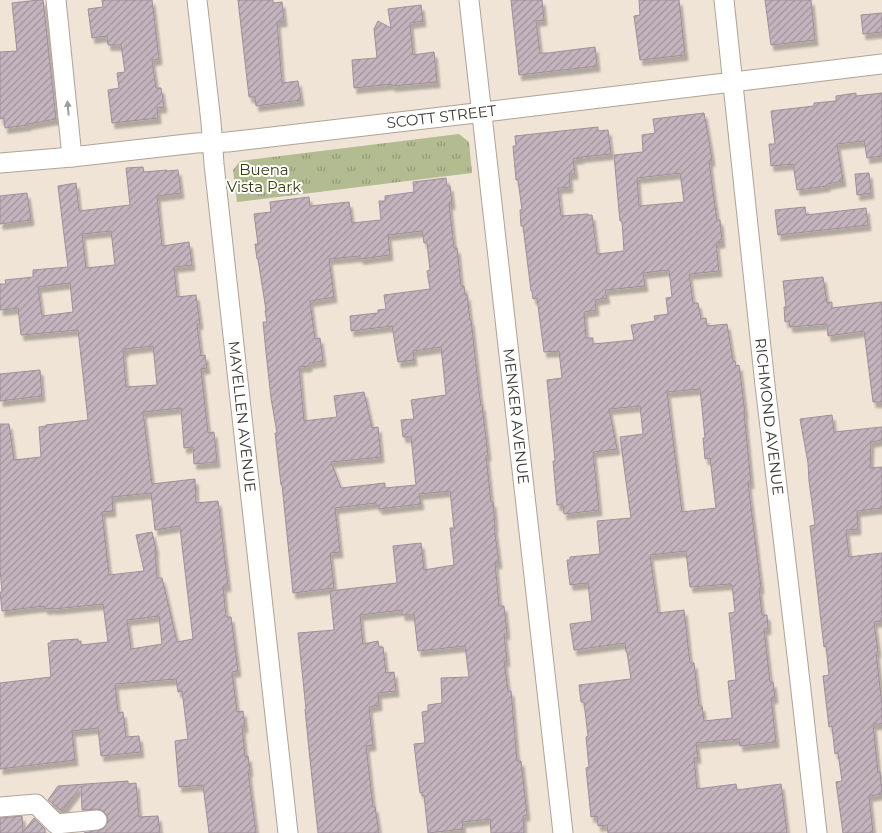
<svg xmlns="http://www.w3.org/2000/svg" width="882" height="833" font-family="Montserrat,sans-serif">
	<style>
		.park { fill: url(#park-tufts) }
		.building { fill: url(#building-hatch); stroke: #9e8f99; fill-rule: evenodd; filter: url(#shadow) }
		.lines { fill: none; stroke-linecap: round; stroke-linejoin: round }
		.minor-casing { stroke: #aea396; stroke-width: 21 }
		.minor { stroke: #fff; stroke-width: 19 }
		.oneway { fill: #9e9c98 }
		.labels { text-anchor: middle; stroke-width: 4; stroke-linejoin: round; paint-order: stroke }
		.street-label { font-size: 15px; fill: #3c3832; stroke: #fff }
		.park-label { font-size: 15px; fill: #383e07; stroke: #fff }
	</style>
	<defs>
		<pattern id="park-tufts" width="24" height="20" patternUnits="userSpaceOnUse" patternTransform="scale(1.25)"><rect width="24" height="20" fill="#b3bb90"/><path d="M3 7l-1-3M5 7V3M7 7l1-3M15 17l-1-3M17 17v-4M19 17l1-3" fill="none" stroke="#939976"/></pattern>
		<pattern id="building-hatch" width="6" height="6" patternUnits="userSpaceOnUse" patternTransform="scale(1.25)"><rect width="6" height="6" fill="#c3b4be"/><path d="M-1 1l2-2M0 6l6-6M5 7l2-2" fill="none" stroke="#a0939b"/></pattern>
		<filter id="shadow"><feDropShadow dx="3" dy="5.5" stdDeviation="1" flood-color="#0004"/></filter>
	</defs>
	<rect width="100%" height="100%" fill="#f0e4d7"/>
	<path class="park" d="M459 134 469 142 472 173 237 202 233 170 240 161Z"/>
	<path class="building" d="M38 0H43L56 119 28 124V125L5 128 4 118 0 119V52L17 51 12 3Z
		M102 0H152L159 59 152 60 156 88H161L164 107 157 108 158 118 112 123 108 90 119 88 117 73 125 72 121 45H108L107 36 92 38 88 9 103 7Z
		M238 0H273V3L282 2 284 21 277 22 282 83 298 81 301 100 256 106 255 97H249Z
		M511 0H542L544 20 536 21 540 53H548L595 47 597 66 519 75Z
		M639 0H679L685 55 640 60 634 16 640 15Z
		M765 0H811L815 40 771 45Z
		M421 5 423 21 410 23 413 55 434 52 437 82 392 86V84L354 88 352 60 377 58 374 29 378 21 391 28 388 9Z
		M882 13V32L863 34 861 15Z
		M856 93V96L882 93V156L867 158 864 141 837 144 843 181 827 184V186L797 190 793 164 771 166 769 144H775L771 111 814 106V103L836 101V96Z
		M704 113 710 147 712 161H709L713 192 717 220H720L722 242 716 243 719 271 689 274 693 303H698L701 319 706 318 707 326 727 324 733 361H735L736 366 739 365 745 413H744L751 483H748L761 588H759L762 615H767L768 629H764L770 682H773L775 698H771L776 742 740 746 739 739 696 743 698 758H694L697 789 736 784 737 790 781 784 787 833H608L607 825 598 826 597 816 591 817 586 768 589 767 586 737 588 736 584 702H581L579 685 631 679 627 652H626L625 643 574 650 570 624 592 621 588 583 570 585 567 560H570V557L600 554 597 521 631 518 620 437 643 434 640 406 609 409 617 449 593 452 599 510 564 514 563 505H557L553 461H555L547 380 562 378 559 351 544 352 537 298 533 299 532 291H531L523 226H521L520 210H522L518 180H516L513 146H516L515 136 598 127V131L608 130 611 154 581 157V158L573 159 575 174H569L570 187 558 188 561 216 588 214V215H592L597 254 624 251 622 221H620L619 211 614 155 643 152 642 135 655 133 653 119ZM680 173 684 202 639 206 637 178ZM669 270 672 297 666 298 668 314 654 316 655 321 631 325 634 340 593 344V338H586L584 312 596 310 595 300 607 298 605 290 645 286 643 273ZM700 389 705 438H703L705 459 710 458 716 508 682 512 667 392ZM686 551 690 587 731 584V586L732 585 735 612 729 613 736 680 728 681 732 718 704 721 702 706H699L694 663H690L684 610 658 613 650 555Z
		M143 167 144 172 167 170V171L178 170 181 193 157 196 162 246 189 242 192 265 174 267 177 297 196 295 200 324H197L201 356 205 355 207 368 201 369 208 433 214 432 217 462 194 464 193 447 184 448 181 408 143 412 152 484 195 479 196 503 218 501 228 586H223L226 617H231L238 671 232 672 237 712 243 711 245 727H242L245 757 248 756 250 771H248L256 833H209L203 785 179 787 175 741 188 739 182 691 178 692 176 679 115 684 118 713 123 712 126 737 139 736 141 752 101 756 98 728 72 731 75 760 0 769V683L51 677 48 643H51V641L78 639V641H81V645L108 642 103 604 53 609V608L45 609 44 606 2 611 0 592H2L0 569V424H9L14 460 41 457 39 427 46 426V425L88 420 78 330 21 335 18 308 0 310V284H6L5 280 33 277V270L68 267 58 186 76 183 79 211 130 205 126 168ZM111 231 115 265 86 268 82 234ZM70 283 73 312 42 316 38 287ZM153 346 157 385 126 387 123 351H126L125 349ZM151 493 155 530 179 526 180 528 193 639 177 642 162 578H157L155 550H156L152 532 136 535 144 571 109 575 102 512 113 511 112 497ZM159 616 162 644 131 649 127 620Z
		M869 173 871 193 857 195 855 174Z
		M446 178 447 186H450L452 204H449L454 248H457L461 286H464L465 295H467L470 320H471L479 392 481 405H482L488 455 486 456 491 502H493L495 526H494L499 563H495L499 606H504L507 634H504L507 661H504L508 691H511L517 761H521L527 815 523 816 524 833H491L490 819 462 822 463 829 428 833 424 795 422 796V793H420L414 744 425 743 422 712 428 711V705L442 703 441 678 469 677 465 646 418 651 414 615H402V610L360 615 363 644 378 641 379 647H383L386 673 394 672 396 691 378 693 379 705 369 707 373 745 366 746 373 807H375L379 833H318L309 750 305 709H306L298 633 334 630 330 591 397 583 393 546 421 543 424 570 454 565 450 528H454L450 491 419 494 421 504 379 509V505L376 506V503L335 508 340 552 330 553 334 588 293 593 282 485H281L275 433H277L271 398 266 352 263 322H267L265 311 266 310 258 259H257L255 244H258L254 214 271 212 270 202 309 197 310 206 349 202 352 223 381 220 379 201H385V196L414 192 413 182ZM422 231 424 243H427L430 270 427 271 430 289 384 295 386 309 378 310V313L350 316 351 331 392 326 398 362 414 360 413 351 441 347 446 395 411 400 414 419 401 420 403 437H411L416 485 385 488V483L341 488 331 462 381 457 378 427 372 428 364 392 334 396 337 417 304 421 299 367 309 366V363L323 361 320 338 315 339 310 301 334 297 329 259 360 256V259L390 255 388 235Z
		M27 193 31 220 0 224V196Z
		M805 207 806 215 866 208 868 225 778 235 775 210Z
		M823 277 827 303 832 302V308L882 302V402H873L864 331 828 336 827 324 790 327 789 321 785 322 784 307H786L783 281Z
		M40 370 42 396 0 401V374Z
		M832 415 834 432 882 427V440L871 442 870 468 882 467V508L857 511 858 529 846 530 849 557 882 553V621L874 622 878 652H876L882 705V724H873L878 772H880L882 794 869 796 873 833H843L836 782 842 781 838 753 835 754 832 726 829 727 823 676 829 675 826 646 824 647 810 526 815 525 809 481 808 463 800 419Z
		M128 781V784L136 783 139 817 158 816 160 833H84L103 829 107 825 108 819 106 814 101 810 96 809 82 810 81 786 62 811 48 800 58 786Z
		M22 816 23 832 34 818 45 829V833H0V818Z"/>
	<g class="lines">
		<defs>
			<g id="minor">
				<path d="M56 0 72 157"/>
				<path id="s1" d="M197 0 211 122 214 164 288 833"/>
				<path id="s2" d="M469 0 563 833"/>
				<path id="s3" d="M724 0 765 385 798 664 817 833"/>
				<path id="s4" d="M0 163 72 157 196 143 228 142 501 110 882 64"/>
				<path d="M0 807 36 804 56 824 97 820"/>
			</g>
		</defs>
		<use href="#minor" class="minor-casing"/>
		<use href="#minor" class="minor"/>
	</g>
	<defs><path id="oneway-solid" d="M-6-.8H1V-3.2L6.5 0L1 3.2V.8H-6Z" transform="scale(1.25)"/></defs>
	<use class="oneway" href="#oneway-solid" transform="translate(68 108) rotate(-95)"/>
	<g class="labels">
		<g class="street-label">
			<text dy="5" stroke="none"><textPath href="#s4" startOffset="444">SCOTT STREET</textPath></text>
			<text dy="5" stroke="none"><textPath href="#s2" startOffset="419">MENKER AVENUE</textPath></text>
			<text dy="5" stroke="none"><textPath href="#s1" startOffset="419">MAYELLEN AVENUE</textPath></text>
			<text dy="5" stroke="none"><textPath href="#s3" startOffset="419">RICHMOND AVENUE</textPath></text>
		</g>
		<g class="park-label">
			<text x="264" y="175">Buena<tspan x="264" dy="17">Vista Park</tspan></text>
		</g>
	</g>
</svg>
